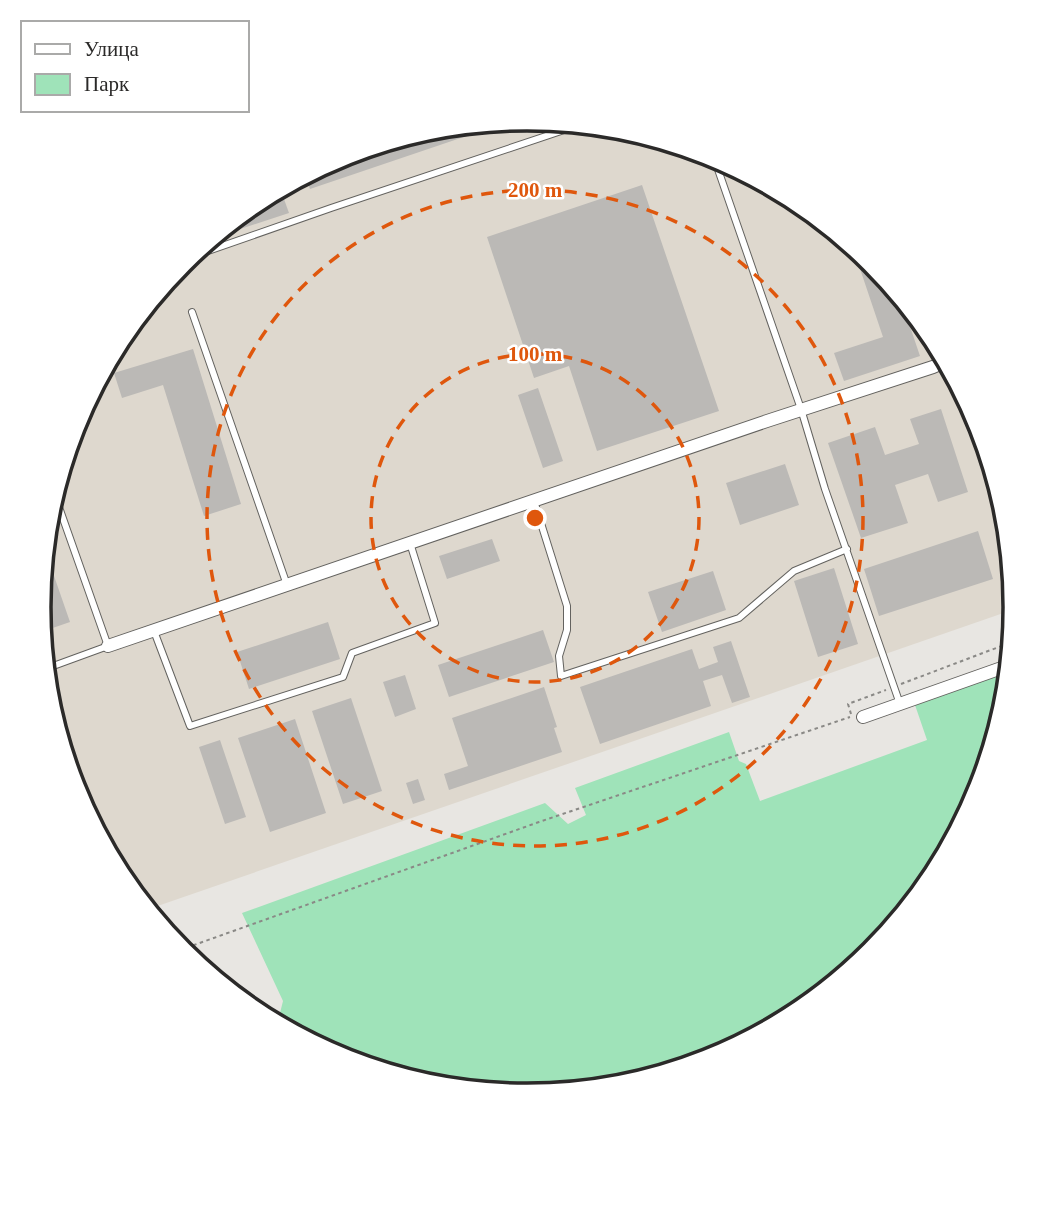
<svg xmlns="http://www.w3.org/2000/svg" width="1054" height="1214" font-family="Georgia,serif">
	<style>
		.built { fill: #ded8ce }
		.green { fill: #9fe3b9 }
		.building { fill: #bbb9b6 }
		.lines { fill: none; stroke-linecap: round; stroke-linejoin: round }
		.service-casing { stroke: #63625f; stroke-width: 8 }
		.minor-casing { stroke: #63625f; stroke-width: 14 }
		.path { stroke: #8a8986; stroke-width: 2; stroke-dasharray: 3.5 3.5; stroke-linecap: butt }
		.service { stroke: #fff; stroke-width: 6 }
		.minor { stroke: #fff; stroke-width: 12 }
		.ring { fill: none; stroke: #df570d; stroke-width: 3.5; stroke-dasharray: 12 9 }
		.rim { fill: none; stroke: #2b2a29; stroke-width: 3.5 }
		.centre { fill: #df570d; stroke: #fff; stroke-width: 3.5 }
		.ring-label { font-size: 21px; text-anchor: middle; font-weight: bold; fill: #df570d; stroke: #fff; stroke-width: 5; stroke-linejoin: round; paint-order: stroke }
	</style>
	<rect width="100%" height="100%" fill="#e8e6e2"/>
	<path class="built" d="M527 119 623 128 714 156 799 201 873 262 933 336 974 412 1006 512 1015 609 146 910 121 878 76 794 48 702 39 607 48 511 76 420 121 335 182 261 256 201 340 156 432 128Z"/>
	<path class="green" d="M1009 670 1006 703 978 794 933 879 872 953 798 1013 714 1058 622 1086 527 1095 431 1086 340 1058 277 1025 283 1001 242 913 545 803 568 824 586 815 575 788 729 732 739 761 746 764 760 801 927 740 915 705Z"/>
	<path class="building" d="M502 121V124L310 189 305 175 340 156 432 128Z
		M642 185 719 411 597 451 569 366 534 378 487 237Z
		M280 188 289 213 210 239 256 201Z
		M852 245 873 262 899 294 920 356 844 381 834 353 883 337Z
		M193 349 241 504 204 516 163 385 122 398 114 373Z
		M538 388 563 461 543 468 518 395Z
		M941 409 968 492 938 502 928 474 895 485 908 523 861 538 828 443 875 427 885 455 919 444 910 419Z
		M785 464 799 505 740 525 726 483Z
		M978 531 993 579 879 616 864 569Z
		M492 539 500 561 447 579 439 556Z
		M44 547 70 622 41 632 38 607Z
		M834 568 858 644 818 657 794 581Z
		M713 571 726 610 662 632 648 592Z
		M328 622 340 659 249 689 237 652Z
		M543 630 554 662 449 697 438 665Z
		M731 641 750 697 732 703 722 675 703 681 711 706 600 744 580 687 692 649 699 669 718 662 713 647Z
		M405 675 416 709 395 717 383 682Z
		M544 687 557 727 554 728 562 752 449 790 444 774 468 766 452 718Z
		M351 698 382 791 343 804 312 711Z
		M295 719 326 813 270 832 238 738Z
		M220 740 246 817 225 824 199 747Z
		M418 779 425 800 413 804 406 783Z"/>
	<g class="lines">
		<defs>
			<path id="service" d="M713 155 801 409 825 489 900 704
				M185 259 331 208 582 124
				M192 312 287 585
				M534 501 567 606V630L559 656 561 676 739 618 794 571 847 549
				M154 631 190 726 343 677 352 653 435 623 410 543
				M45 669 108 646 54 493"/>
			<path id="minor" d="M108 646 767 421 933 367 947 361
				M863 717 1010 665"/>
		</defs>
		<use href="#service" class="service-casing"/>
		<use href="#minor" class="minor-casing"/>
		<path class="path" d="M901 684 1012 642
			M851 714 848 704 886 690
			M180 950 539 822 850 717"/>
		<use href="#service" class="service"/>
		<use href="#minor" class="minor"/>
	</g>
	<g class="ring">
		<circle cx="535" cy="518" r="164"/>
		<circle cx="535" cy="518" r="328"/>
	</g>
	<path d="M0 0H1054V1214H0ZM51 607a476 476 0 1 1 952 0a476 476 0 1 1-952 0Z" fill="#fff" fill-rule="evenodd"/>
	<path class="rim" d="M51 607a476 476 0 1 1 952 0a476 476 0 1 1-952 0Z"/>
	<circle cx="535" cy="518" r="10" class="centre"/>
	<g class="ring-label">
		<text x="535" y="197">200 m</text>
		<text x="535" y="361">100 m</text>
	</g>
	<rect x="21" y="21" width="228" height="91" fill="#ffffff" stroke="#aaaaa9" stroke-width="2"/>
	<rect x="35" y="44" width="35" height="10" fill="#ffffff" stroke="#aaaaa9" stroke-width="2"/>
	<text x="84" y="56" font-size="21" fill="#2b2a29">Улица</text>
	<rect x="35" y="74" width="35" height="21" fill="#9fe3b9" stroke="#aaaaa9" stroke-width="2"/>
	<text x="84" y="91" font-size="21" fill="#2b2a29">Парк</text>
</svg>
